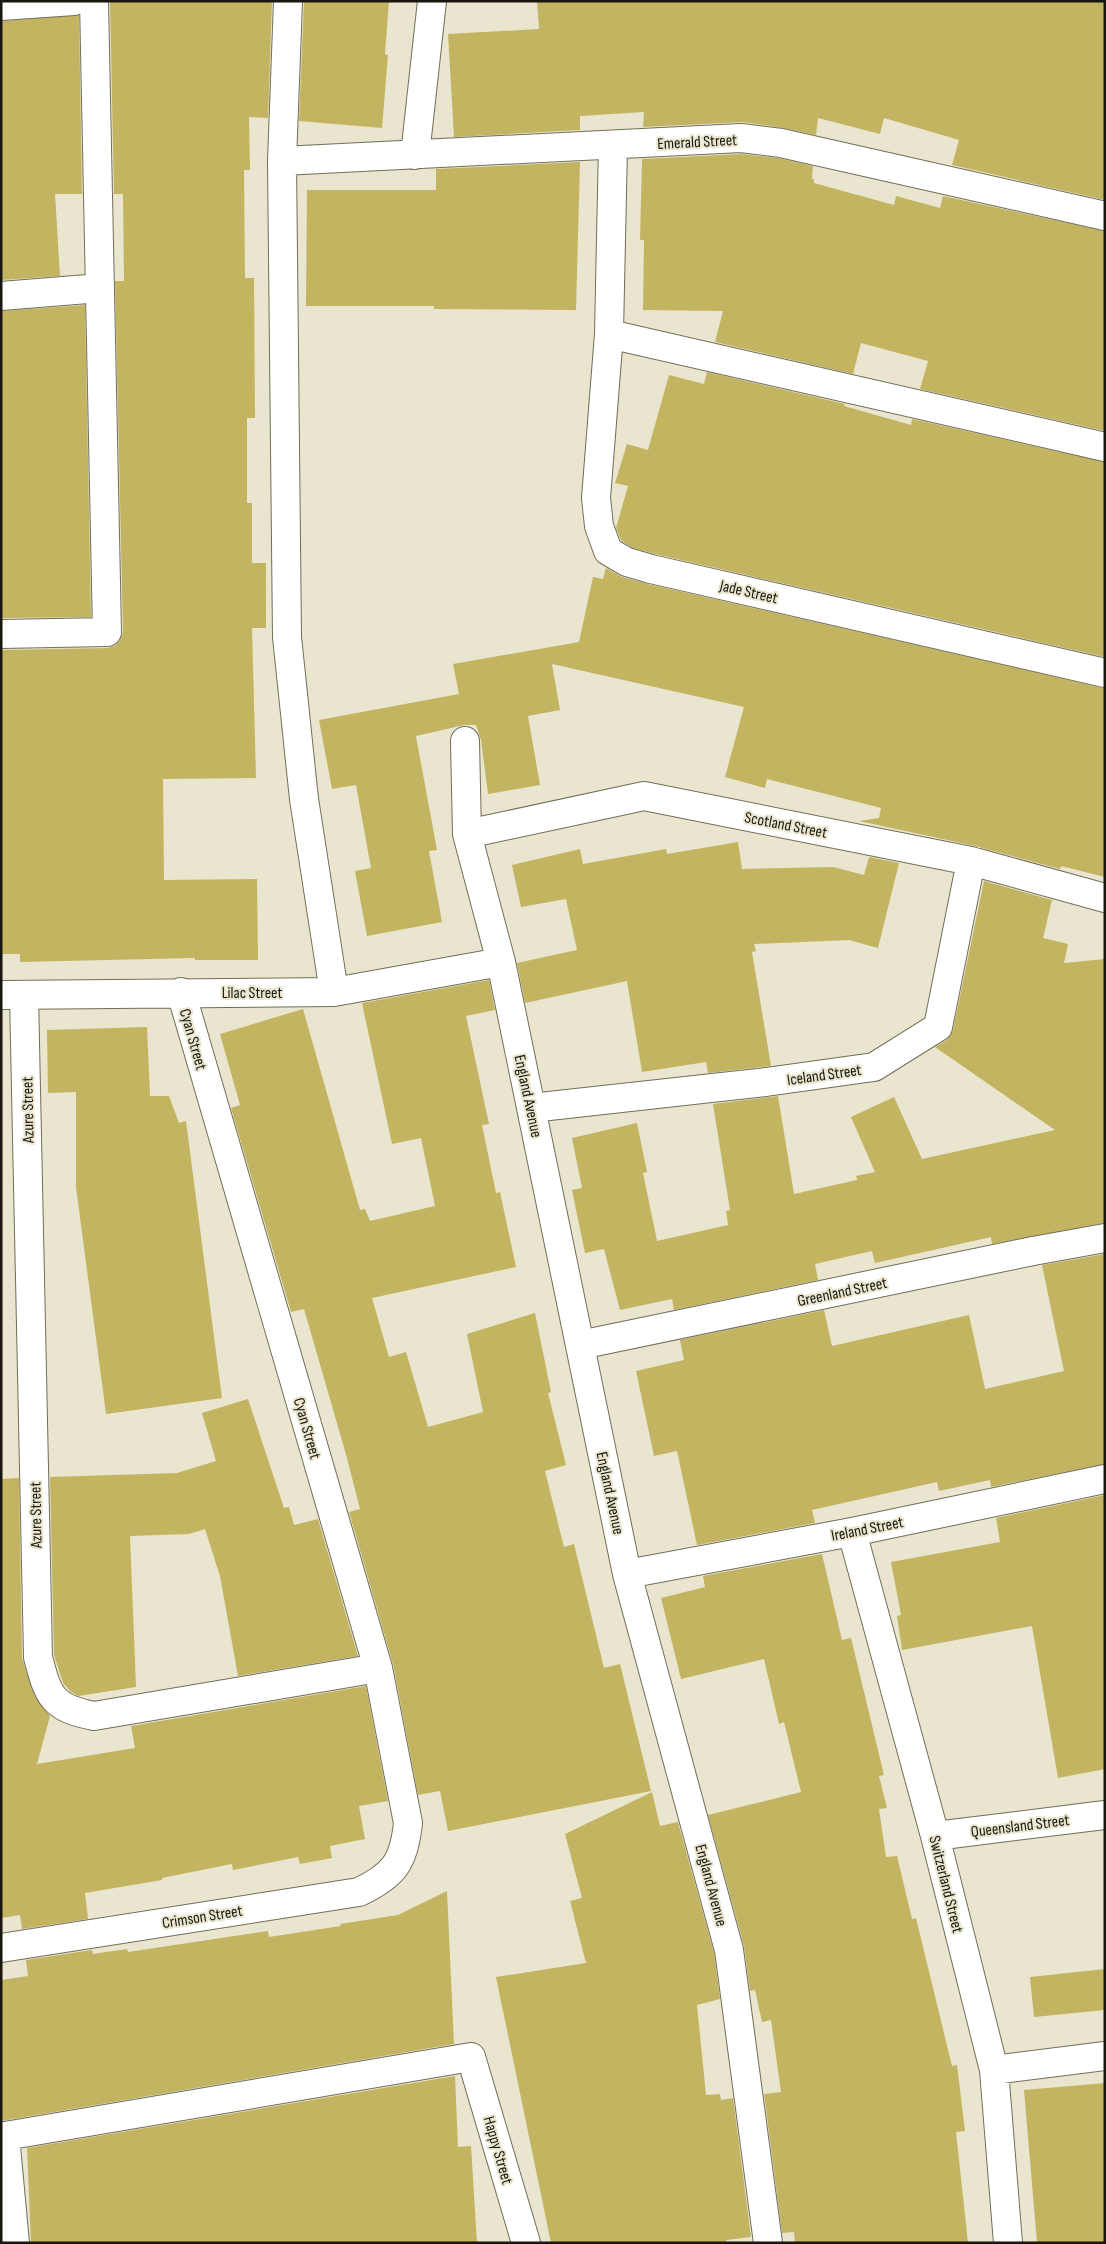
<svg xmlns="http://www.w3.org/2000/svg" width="1106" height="2244" font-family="'Sofia Sans Condensed',sans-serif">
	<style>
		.building { fill: #c3b461 }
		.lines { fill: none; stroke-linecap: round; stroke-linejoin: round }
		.minor-casing { stroke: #716e59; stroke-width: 30 }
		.minor { stroke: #fff; stroke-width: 28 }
		.labels { text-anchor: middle; stroke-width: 4; stroke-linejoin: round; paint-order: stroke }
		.street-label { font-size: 16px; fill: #18160e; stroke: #e9e5ce }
	</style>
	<rect width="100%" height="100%" fill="#e9e5ce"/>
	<path class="building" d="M110 1H272L268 118 249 117 250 170H244L245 278H254L255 418H247V503H252V563H266V628H252L256 778 163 779 164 880 257 879 258 960H195V958L20 962V954H1V650L107 648 115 646 120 640 123 632 115 281H124L123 194H114Z
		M304 1H389L385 54 388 55 382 128 299 121Z
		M537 1H1105V200L952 165 959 140 884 118 880 134 818 118 816 135 783 128 743 122 643 127 644 112 580 116V130L454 137 448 34 539 29Z
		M79 15 82 194H55L60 276 1 280V21Z
		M740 154 778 158 813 166 812 179H814V183L894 205 896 196 940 208 943 196 1105 231V431L920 389 928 361 861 343 853 374 715 342 723 311 643 310 644 240H640L642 159Z
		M580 162 576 310 434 309V306H306L307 190H436V169Z
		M85 305 91 617 1 618V311Z
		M707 372 845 404 844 406 911 425 912 419 1105 462V657L655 554 633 548 621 540 616 528 628 486 615 483 627 444 648 450 669 375 704 384Z
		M606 568 622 577 648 584 1105 688V877L1061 866 1060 869 975 846 859 821 879 818 881 808 767 779 765 788 725 777 744 707 552 664 560 710 528 716 540 785 488 794 481 740 476 725H464L416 736 437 850 429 851 442 922 367 936 355 871 371 868 356 785 332 789 319 720 459 694 453 664 579 642 593 577 603 579Z
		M738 842 742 869 833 867 864 875 869 857 899 863 878 948 849 940 754 944 756 951 752 952 771 1066 708 1073 706 1062 642 1072 627 981 525 1003 517 963 577 950 566 899 521 907 512 865 580 849 583 864 666 849 667 854Z
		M984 881 1052 900 1043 938 1068 944 1064 963 1105 959V1223L992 1244 991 1237 875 1263 872 1251 815 1264 818 1280 674 1310 672 1299 620 1310 604 1249 585 1253 572 1190 582 1188 572 1138 637 1123 647 1172 643 1173 657 1241 728 1225 726 1211 730 1210 713 1104 778 1096 794 1194 857 1180 856 1176 875 1172 851 1117 894 1097 922 1159 1055 1130 935 1047 947 1040 953 1030Z
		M489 980 495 1010 466 1016 489 1124 482 1125 496 1193 500 1192 516 1267 372 1298 389 1357 406 1352 428 1427 483 1412 467 1334 535 1313 551 1392 548 1393 566 1465 545 1471 564 1547 574 1544 604 1668 620 1664 651 1791 448 1831 440 1791 418 1795 393 1664 349 1512 360 1509 347 1458 304 1309 291 1312 231 1108 240 1105 220 1034 303 1009 360 1210 365 1209 370 1221 435 1206 421 1138 392 1144 362 1003Z
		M147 1027 150 1096H169L179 1123 186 1121 222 1398 106 1414 76 1187V1092L48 1093 47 1030Z
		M1105 1254V1464L991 1487 990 1480 939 1491 937 1482 812 1510 815 1523 697 1545 677 1451 654 1456 636 1371 684 1360 680 1340 824 1310 832 1346 969 1315 985 1389 1064 1371 1042 1265Z
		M248 1399 284 1508 289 1507 294 1525 318 1519 358 1656 238 1676 220 1576 205 1529 189 1534 130 1536 136 1687 78 1696 70 1691 63 1683 54 1655 50 1477 177 1473 216 1461 202 1413Z
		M19 1478 22 1658 35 1697 50 1716 37 1764 135 1748 131 1726 366 1686 388 1801 359 1806 365 1839 330 1846 332 1858 300 1864 298 1857 233 1870 232 1864 162 1878V1880L85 1893 88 1919 22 1929 20 1915 1 1918V1479Z
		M1105 1495V1769L1058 1778 1032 1626 902 1650 897 1616 901 1615 891 1562 1000 1542 996 1518Z
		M822 1554 842 1640 851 1638 884 1775 879 1776 887 1808 879 1809 886 1857 897 1856 912 1919 916 1918 952 2066 957 2065 965 2131 956 2132 968 2243H795L794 2232 782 2233 764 2094 781 2092 771 2020 762 2022 755 1990 750 1991 744 1946 708 1815 801 1792 784 1722 779 1724 764 1659 681 1679 661 1598 705 1587 703 1576Z
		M652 1792 660 1826 678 1822 714 1953 720 1999 697 2005 706 2095 720 2094 721 2100 733 2098 751 2237 726 2240 727 2243H551L496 1977 586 1963 570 1901 582 1898 565 1834Z
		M447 1891 454 2044 1 2121V1980L28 1976 26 1960 92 1950 93 1954 127 1949 128 1952 268 1931 269 1937 341 1926 340 1924 398 1915Z
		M1105 1969V2010L1034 2017 1030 1977Z
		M455 2076 458 2147 471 2146 477 2243H31L27 2148Z
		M1105 2083V2243H1037L1024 2090Z"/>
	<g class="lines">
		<defs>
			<path id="minor" d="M288 1 282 161 287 637 304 799 334 992
				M1 6 74 1
				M613 145 609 334 1105 447
				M415 155 432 1
				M282 161 741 138 781 143 1105 216
				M1 296 100 288
				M609 334 596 498 599 526 608 551 627 562 651 569 1105 673
				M1 634 107 632 94 1
				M465 741 467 834 501 962 627 1574 729 1950 768 2243
				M467 834 644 796 971 861 1105 898
				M1 995 334 992 501 962
				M24 995 38 1657C48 1696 52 1708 94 1716L378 1668
				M531 1108 766 1082 874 1067 938 1027 971 861
				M580 1345 1033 1251 1105 1238
				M852 1532 935 1836 994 2070 1008 2243
				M627 1574 852 1532 1105 1479
				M935 1836 1105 1815
				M1 1948 359 1892C395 1875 404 1861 408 1823L378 1668 181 992
				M994 2070 1105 2056
				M15 2243 5 2136 471 2057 526 2243"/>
		</defs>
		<use href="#minor" class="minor-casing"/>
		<use href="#minor" class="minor"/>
	</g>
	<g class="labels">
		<g class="street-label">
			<text transform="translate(697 141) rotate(-3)" y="6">Emerald Street</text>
			<text transform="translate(749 591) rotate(13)" y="6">Jade Street</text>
			<text transform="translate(786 824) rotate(11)" y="6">Scotland Street</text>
			<text x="252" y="998">Lilac Street</text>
			<text transform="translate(194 1039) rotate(74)" y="6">Cyan Street</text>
			<text transform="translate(824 1074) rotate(-8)" y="6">Iceland Street</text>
			<text transform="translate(529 1096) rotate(78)" y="6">England Avenue</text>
			<text transform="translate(27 1110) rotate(-91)" y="6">Azure Street</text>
			<text transform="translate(842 1291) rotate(-12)" y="6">Greenland Street</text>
			<text transform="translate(308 1428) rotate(74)" y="6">Cyan Street</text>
			<text transform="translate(611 1493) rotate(78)" y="6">England Avenue</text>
			<text transform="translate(35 1515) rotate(-91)" y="6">Azure Street</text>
			<text transform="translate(867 1528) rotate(-11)" y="6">Ireland Street</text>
			<text transform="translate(1020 1825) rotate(-7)" y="6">Queensland Street</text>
			<text transform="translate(947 1884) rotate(76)" y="6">Switzerland Street</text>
			<text transform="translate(712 1885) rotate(75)" y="6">England Avenue</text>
			<text transform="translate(202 1916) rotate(-9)" y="6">Crimson Street</text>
			<text transform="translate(499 2150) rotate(74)" y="6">Happy Street</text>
		</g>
	</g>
	<rect width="1106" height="2244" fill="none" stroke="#18160e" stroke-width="5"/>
</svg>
